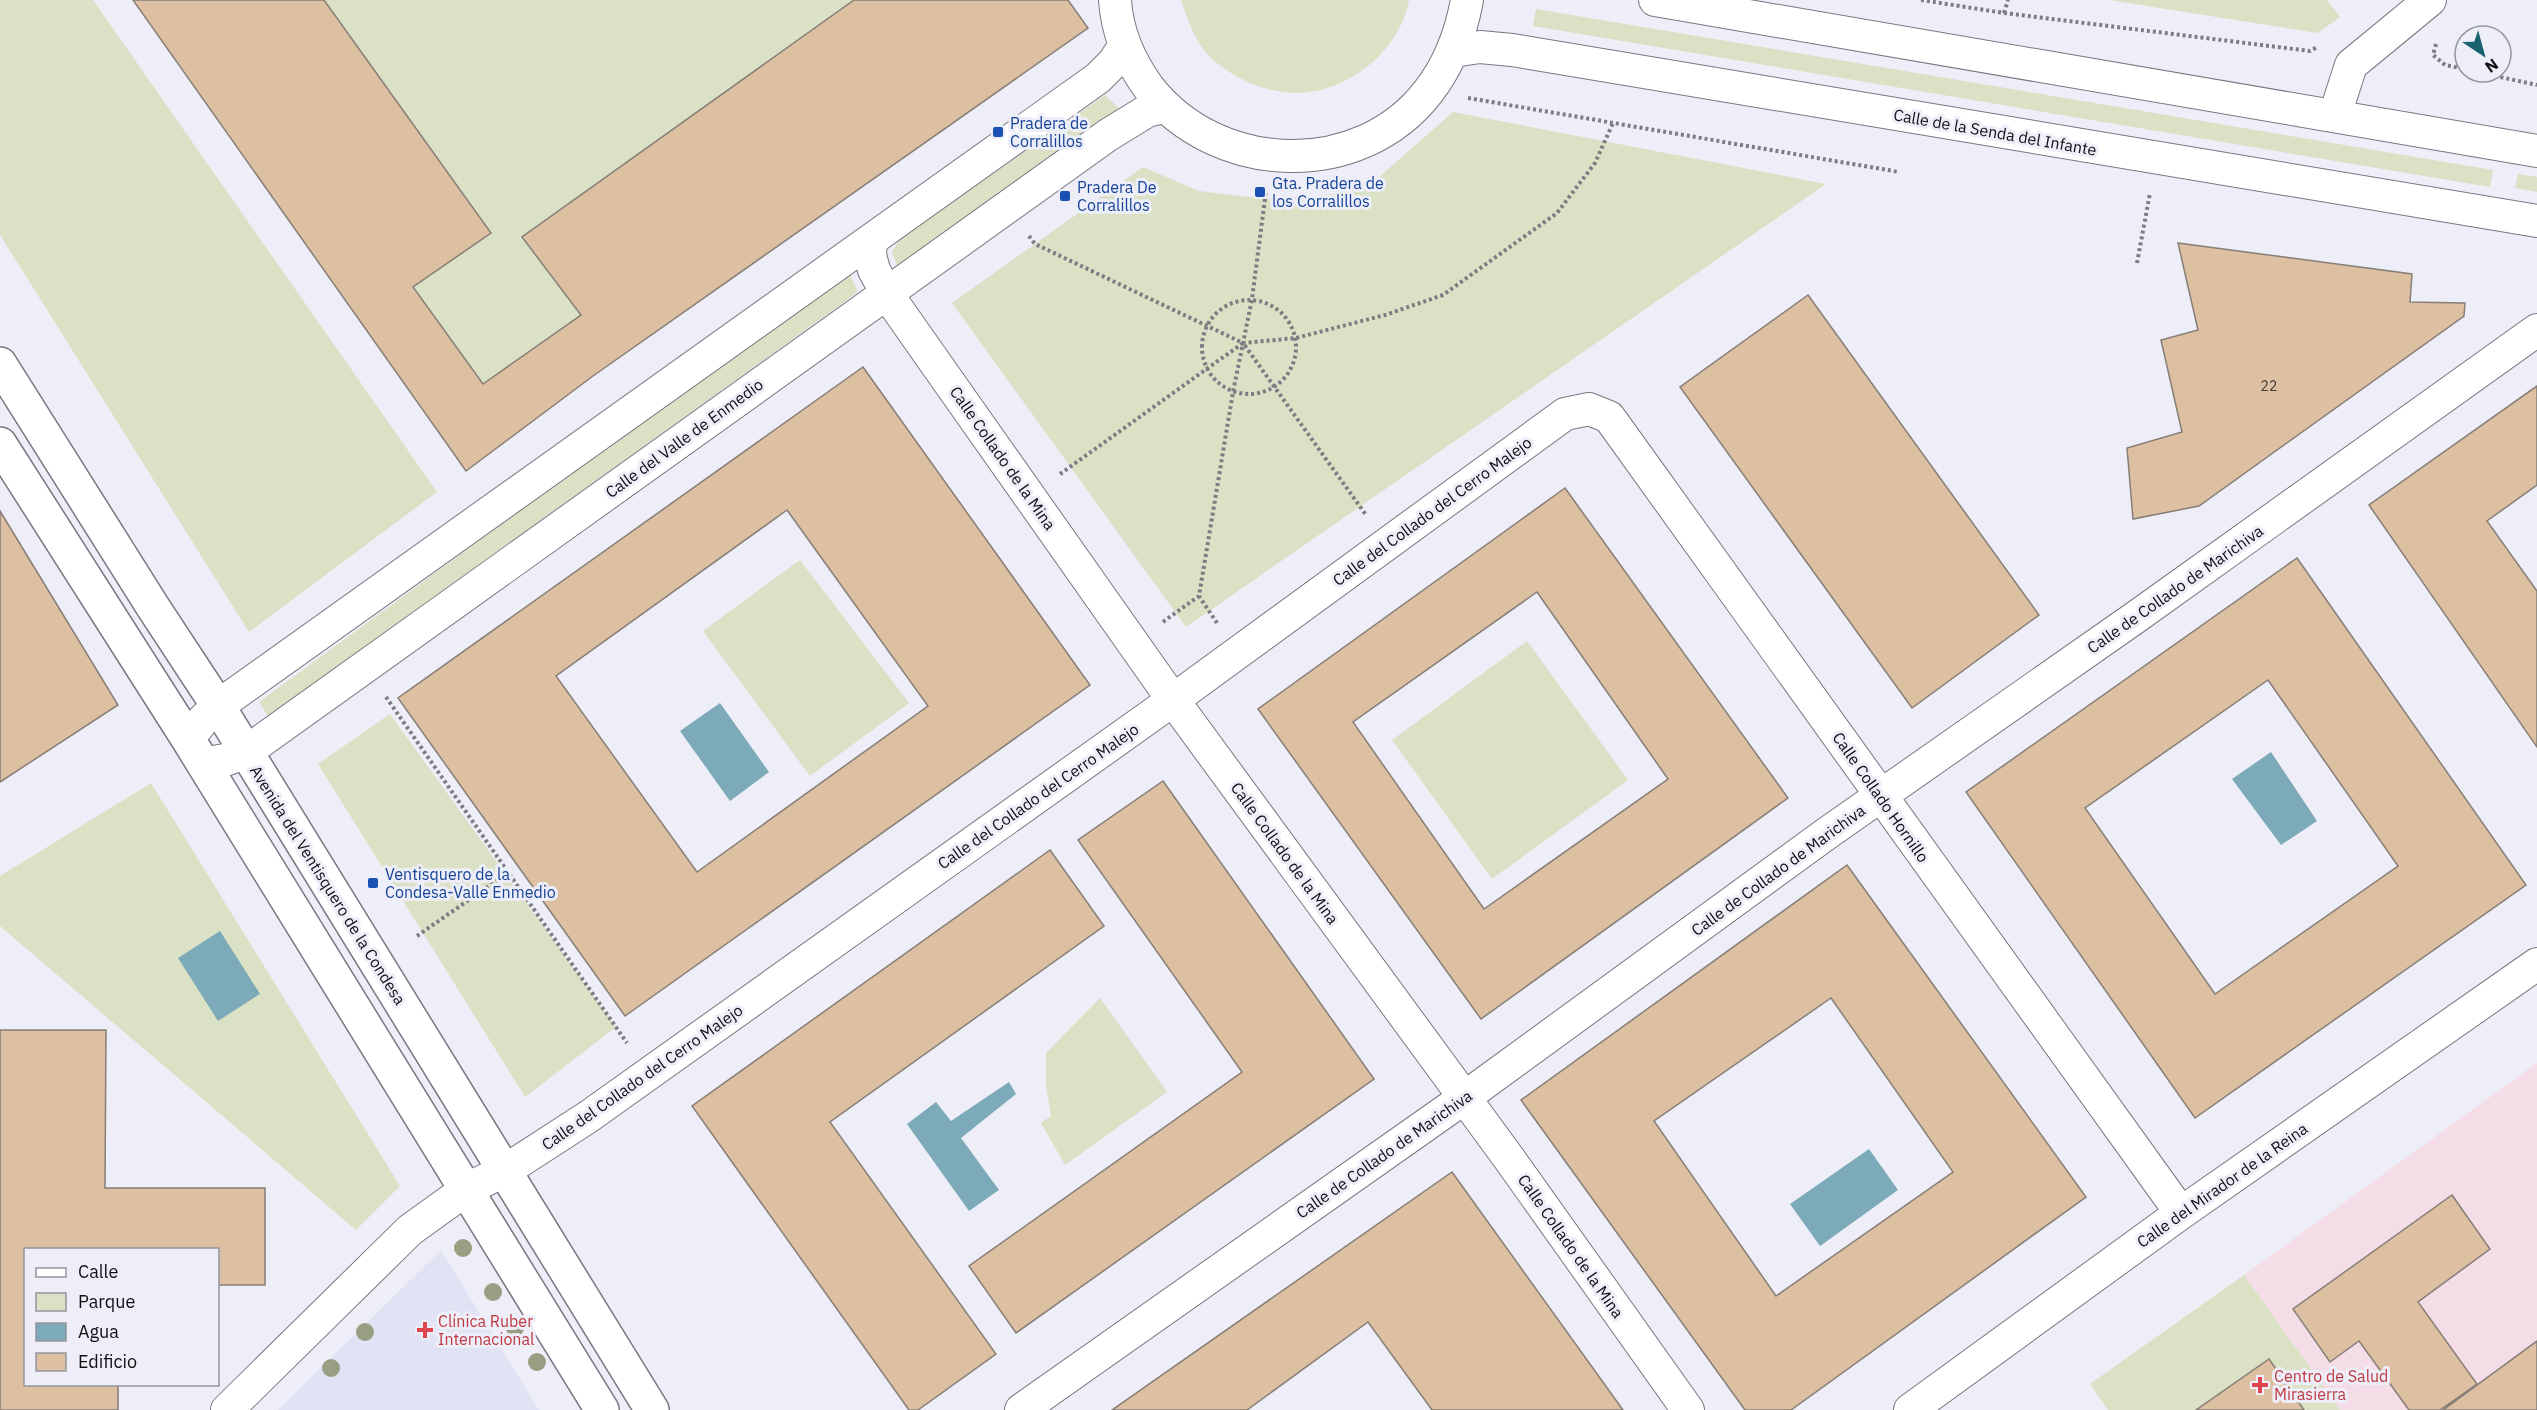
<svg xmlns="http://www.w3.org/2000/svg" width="2537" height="1410" font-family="'IBM Plex Sans',sans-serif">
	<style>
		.built { fill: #e1e2f3 }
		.education { fill: #f5dde7 }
		.green { fill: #dae1c4 }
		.water { fill: #7daab9 }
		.building { fill: #ddbfa1; stroke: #867e77; stroke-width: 1.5; fill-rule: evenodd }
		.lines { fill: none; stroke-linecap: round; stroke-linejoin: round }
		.minor-casing { stroke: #777881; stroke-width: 34 }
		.secondary-casing { stroke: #777881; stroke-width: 36 }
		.path { stroke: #7c7d83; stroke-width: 4; stroke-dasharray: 3 3; stroke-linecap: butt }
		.minor { stroke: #fff; stroke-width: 32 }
		.secondary { stroke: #fff; stroke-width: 33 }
		.tree { fill: #989e82 }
		.transit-dot { fill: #1a4fb4; stroke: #edeef8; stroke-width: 2 }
		.health-dot { fill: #e0444e; stroke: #edeef8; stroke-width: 2 }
		.labels { text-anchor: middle; stroke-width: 6; stroke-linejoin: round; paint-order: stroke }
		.number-label { font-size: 14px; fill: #423c36 }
		.transit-label { font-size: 16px; fill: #164399; stroke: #edeef8; text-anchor: start }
		.street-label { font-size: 16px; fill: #0f1013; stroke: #edeef8 }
		.health-label { font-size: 16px; fill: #be3a42; stroke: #edeef8; text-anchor: start }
	</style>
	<rect width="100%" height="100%" fill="#edeef8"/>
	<path class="built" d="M441 1250 539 1410H278Z"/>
	<path class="education" d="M2537 1063V1410H2340L2244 1275Z"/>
	<path class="green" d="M0 0H93L437 492 249 632 0 235Z
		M324 0H854L522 237 581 315 483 384 413 287 490 232Z
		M1181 0H1409C1400 54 1339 100 1284 92 1259 89 1237 79 1217 63 1197 48 1189 23 1181 0Z
		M2109 0H2327L2340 17 2318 33Z
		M1536 9 2493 170 2490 187 1533 26Z
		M1105 95 1120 109 898 268 892 252 899 240Z
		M1453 112 1826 184 1186 627 952 303 1143 167 1199 191 1265 199 1335 194 1378 178Z
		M2518 174 2537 177V192L2515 188Z
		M848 270 858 292 268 716 259 702Z
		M800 560 909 703 810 776 703 631Z
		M1527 641 1628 780 1492 879 1392 740Z
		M390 714 616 1027 525 1097 318 764Z
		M151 783 400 1186 356 1230 0 926V876Z
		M1100 998 1167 1092 1065 1165 1041 1123 1051 1116 1046 1084V1053Z
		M2244 1275 2340 1410H2304L2269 1359 2196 1410H2108L2090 1384Z"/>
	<path class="water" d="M720 703 769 772 730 801 680 731Z
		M2271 752 2317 821 2281 845 2232 779Z
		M220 931 260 994 218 1021 178 958Z
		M1009 1082 1016 1094 961 1138 999 1190 969 1211 907 1124 936 1102 951 1121Z
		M1869 1149 1898 1190 1820 1246 1790 1204Z"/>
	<path class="building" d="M133 0H324L491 233 413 287 483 384 581 315 522 237 854 0H1068L1088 28 593 376 466 471Z
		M2178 243 2412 274 2410 302 2465 303 2464 316 2199 506 2133 519 2127 448 2182 432 2161 340 2198 330Z
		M1808 295 2039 615 1912 708 1680 387Z
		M863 367 1090 685 625 1016 398 698ZM787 510 928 706 697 872 556 676Z
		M2537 386V485L2487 521 2537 591V747L2369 505Z
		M1565 488 1788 798 1481 1019 1258 709ZM1537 592 1668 779 1484 909 1353 722Z
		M0 511 118 705 0 782Z
		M2297 558 2526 885 2195 1118 1966 792ZM2268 680 2398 866 2215 994 2085 808Z
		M1163 781 1374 1079 1016 1333 969 1266 1242 1072 1078 840Z
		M1050 850 1104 926 830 1122 996 1354 918 1410H909L692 1106Z
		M1847 865 2086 1197 1791 1410H1745L1521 1100ZM1831 998 1953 1172 1776 1296 1654 1121Z
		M0 1030H106L105 1188H265V1285H218V1250H26V1384H118V1410H0Z
		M1452 1172 1623 1410H1432L1368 1322 1247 1410H1112Z
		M2452 1195 2490 1249 2418 1302 2477 1384 2440 1410H2409L2359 1341 2330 1362 2293 1309Z
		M2537 1341V1410H2443Z
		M2269 1359 2304 1410H2196Z"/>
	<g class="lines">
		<defs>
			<path id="minor" d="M1115 0C1117 33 1130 62 1149 88 1217 175 1359 181 1428 92 1450 64 1461 33 1467 0
				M1655 0 2537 151
				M1453 51 1480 47 1512 50 2537 221
				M2335 115 2351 65 2430 0
				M871 241 870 255 874 270 887 294 934 361 1173 700 1508 1157 1688 1410
				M188 739 203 720 218 706 1098 78 1114 62 1124 46
				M203 764 225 760 246 752 1108 135 1147 111 1164 107
				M227 1410 410 1230 467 1189 506 1170 588 1117 1173 700 1565 414 1589 409 1609 417 2181 1213
				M1021 1410 1464 1098 1826 834 2136 617 2537 330
				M1910 1410 2181 1213 2537 964"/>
			<path id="secondary" d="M0 364 153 607 218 706 652 1410
				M0 444 188 739 602 1410"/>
		</defs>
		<use href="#minor" class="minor-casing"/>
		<use href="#secondary" class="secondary-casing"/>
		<path class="path" d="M1921 0 2004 13 2310 51 2317 47
			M2004 13 2008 0
			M2436 44 2433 55 2445 65 2465 69
			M2477 72 2537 85
			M1468 98 1899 172
			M1029 236 1035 244 1243 343 1296 338 1385 315 1443 295 1557 213 1595 163 1613 123
			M2137 263 2150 193
			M1202 347a47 47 0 1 1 94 0a47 47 0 1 1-94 0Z
			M1060 474 1243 343 1366 515
			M1163 622 1199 596
			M1217 623 1199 596 1233 392 1252 299 1266 191
			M386 697 627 1043
			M417 936 506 874"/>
		<use href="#minor" class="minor"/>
		<use href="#secondary" class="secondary"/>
	</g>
	<g class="tree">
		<circle cx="463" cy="1248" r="9"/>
		<circle cx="493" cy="1292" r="9"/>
		<circle cx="515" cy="1328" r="9"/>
		<circle cx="365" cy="1332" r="9"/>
		<circle cx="537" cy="1362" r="9"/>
		<circle cx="331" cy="1368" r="9"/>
	</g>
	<g class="transit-dot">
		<rect x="992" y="126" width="12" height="12" rx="3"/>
		<rect x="1254" y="186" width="12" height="12" rx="3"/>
		<rect x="1059" y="190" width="12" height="12" rx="3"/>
		<rect x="367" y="877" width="12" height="12" rx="3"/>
	</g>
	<g class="health-dot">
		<path d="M422 1321h6v6h6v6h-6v6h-6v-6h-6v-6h6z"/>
		<path d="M2257 1376h6v6h6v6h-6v6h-6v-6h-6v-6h6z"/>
	</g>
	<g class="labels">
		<g class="number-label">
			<text x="2269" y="391">22</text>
		</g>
		<g class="transit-label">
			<text x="1010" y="129">Pradera de<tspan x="1010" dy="18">Corralillos</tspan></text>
			<text x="1272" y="189">Gta. Pradera de<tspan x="1272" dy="18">los Corralillos</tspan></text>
			<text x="1077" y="193">Pradera De<tspan x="1077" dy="18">Corralillos</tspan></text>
			<text x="385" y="880">Ventisquero de la<tspan x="385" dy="18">Condesa-Valle Enmedio</tspan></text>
		</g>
		<g class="street-label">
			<text transform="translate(1995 132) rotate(10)" y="6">Calle de la Senda del Infante</text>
			<text transform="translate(684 438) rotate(-36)" y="6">Calle del Valle de Enmedio</text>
			<text transform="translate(1003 458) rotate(55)" y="6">Calle Collado de la Mina</text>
			<text transform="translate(1432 511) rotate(-36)" y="6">Calle del Collado del Cerro Malejo</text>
			<text transform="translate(2175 589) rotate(-35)" y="6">Calle de Collado de Marichiva</text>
			<text transform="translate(1038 796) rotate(-35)" y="6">Calle del Collado del Cerro Malejo</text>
			<text transform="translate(1881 797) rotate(55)" y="6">Calle Collado Hornillo</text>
			<text transform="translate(1285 853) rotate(54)" y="6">Calle Collado de la Mina</text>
			<text transform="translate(1778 870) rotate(-36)" y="6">Calle de Collado de Marichiva</text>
			<text transform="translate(328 885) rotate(58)" y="6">Avenida del Ventisquero de la Condesa</text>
			<text transform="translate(642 1077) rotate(-35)" y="6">Calle del Collado del Cerro Malejo</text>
			<text transform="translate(1384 1154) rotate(-35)" y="6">Calle de Collado de Marichiva</text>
			<text transform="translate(2222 1185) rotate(-35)" y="6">Calle del Mirador de la Reina</text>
			<text transform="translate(1571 1246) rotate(55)" y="6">Calle Collado de la Mina</text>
		</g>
		<g class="health-label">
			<text x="438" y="1327">Clínica Ruber<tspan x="438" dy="18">Internacional</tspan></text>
			<text x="2274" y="1382">Centro de Salud<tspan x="2274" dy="18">Mirasierra</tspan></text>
		</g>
	</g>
	<rect x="24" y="1248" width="195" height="138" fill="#edeef8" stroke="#94959c" stroke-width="1.5"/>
	<rect x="36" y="1268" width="30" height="9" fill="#ffffff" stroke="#94959c" stroke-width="1.5"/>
	<text x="78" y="1278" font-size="18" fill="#0f1013">Calle</text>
	<rect x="36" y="1293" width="30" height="18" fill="#dae1c4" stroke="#94959c" stroke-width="1.5"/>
	<text x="78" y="1308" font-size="18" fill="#0f1013">Parque</text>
	<rect x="36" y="1323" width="30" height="18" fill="#7daab9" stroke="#94959c" stroke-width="1.5"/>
	<text x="78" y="1338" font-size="18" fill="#0f1013">Agua</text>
	<rect x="36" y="1353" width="30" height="18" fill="#ddbfa1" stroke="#94959c" stroke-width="1.5"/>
	<text x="78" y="1368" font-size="18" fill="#0f1013">Edificio</text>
	<g transform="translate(2483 54) rotate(144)"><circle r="28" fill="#edeef8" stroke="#94959c" stroke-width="1.5"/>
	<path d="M0-4.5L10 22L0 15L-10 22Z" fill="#18616f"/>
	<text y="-9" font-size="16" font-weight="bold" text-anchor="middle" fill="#0f1013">N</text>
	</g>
</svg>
